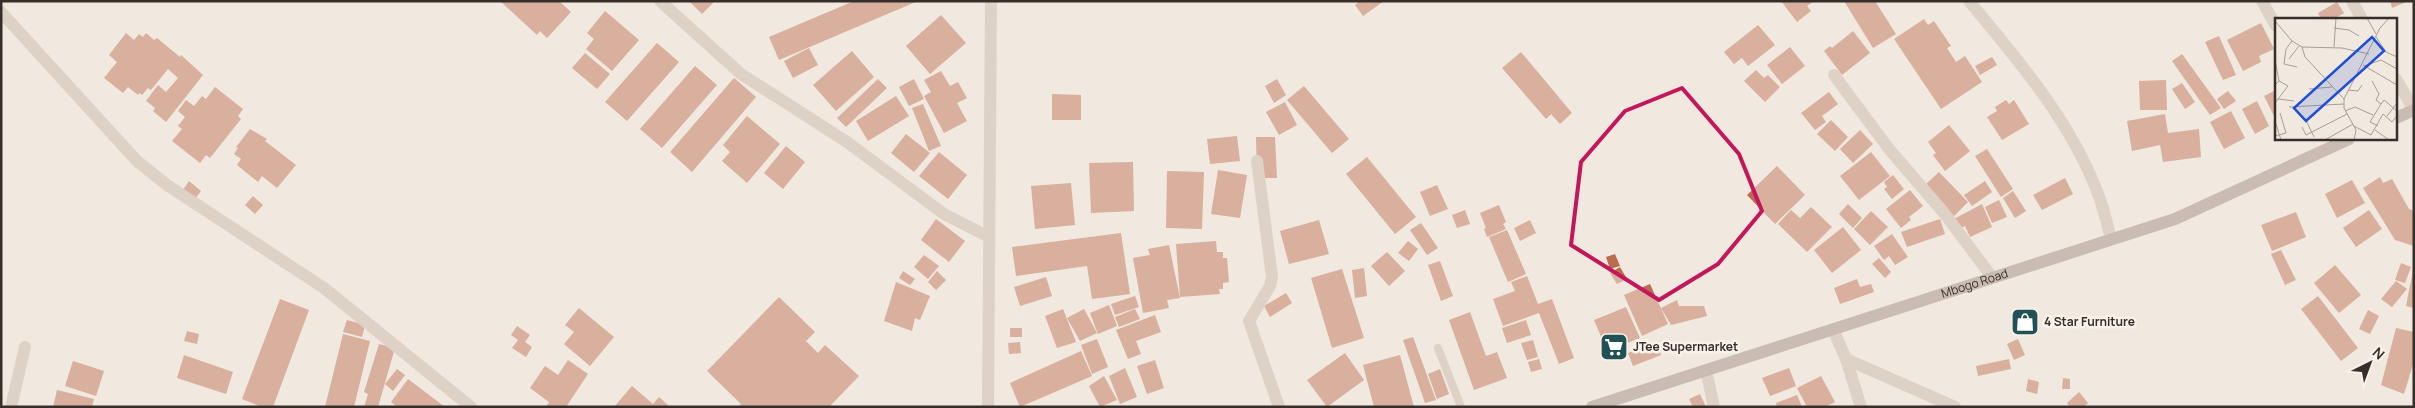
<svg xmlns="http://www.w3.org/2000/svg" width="2415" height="408" font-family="Manrope,sans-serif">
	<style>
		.building { fill: #bc6b51 }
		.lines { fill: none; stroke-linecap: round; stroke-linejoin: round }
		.service { stroke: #c8b8ab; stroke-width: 8 }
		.minor { stroke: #c8b8ab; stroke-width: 12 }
		.secondary { stroke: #9c887d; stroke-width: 12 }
		.marked { fill: none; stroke: #c2185b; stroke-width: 4; stroke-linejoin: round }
		.labels { text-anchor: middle; stroke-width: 5; stroke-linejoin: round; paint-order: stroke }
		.street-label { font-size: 12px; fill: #362e2a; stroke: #f9f2eb }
		.poi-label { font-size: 12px; font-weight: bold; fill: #362e2a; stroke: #f9f2eb; text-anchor: start }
		.inset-road { fill: none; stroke: #a69e97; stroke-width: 1 }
		.view { fill: #1d4ed8; fill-opacity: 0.15; stroke: #1d4ed8; stroke-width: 2.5 }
		.inset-edge { fill: none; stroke: #362e2a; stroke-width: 2.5 }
	</style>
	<rect width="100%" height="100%" fill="#f1e8df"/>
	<path class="building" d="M500 1H559L571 12 547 38 540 31 537 35Z
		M689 1H715L702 14Z
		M854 1H918L779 60 769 37Z
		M1360 1H1384L1363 16 1355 5Z
		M1781 1H1814L1807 6 1811 11 1797 22Z
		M1844 1H1875L1896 34 1873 48Z
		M2390 1H2409L2392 8Z
		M2337 2 2344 13 2334 19H2321L2318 13Z
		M605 11 639 40 612 71 586 49 594 39 587 33Z
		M941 15 966 43 930 74 906 46Z
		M1924 19 1928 25 1934 21 1951 46 1947 48 1956 62 1965 56 1982 82 1941 109 1894 39Z
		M2261 23 2274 49 2259 56 2261 62 2243 71 2227 40Z
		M1758 25 1775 45 1748 66 1742 58 1734 64 1724 52Z
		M1853 31 1870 53 1842 75 1824 51 1830 46 1832 48Z
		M126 33 134 40 139 34 143 37 146 33 154 40 157 38 180 57 181 55 203 75 166 122 153 111 155 108 146 101 158 85 166 92 178 78 168 69 151 90 148 88 142 95 139 93 138 95 128 87 123 93 104 78 117 62 109 55Z
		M2219 36 2236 75 2223 80 2205 42Z
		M657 43 679 62 627 121 605 102Z
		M1790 47 1805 66 1782 84 1767 65Z
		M809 48 818 65 793 78 784 61Z
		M852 51 874 77 836 111 813 85Z
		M1521 52 1572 113 1560 124 1551 114 1546 119 1502 68Z
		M585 53 610 74 597 89 572 68Z
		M2182 54 2221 108 2210 115 2172 61Z
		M1992 57 1997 65 1980 75 1975 66Z
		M695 66 717 85 662 148 640 129Z
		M1756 70 1764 78 1768 75 1780 87 1765 102 1744 81Z
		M941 71 950 86 958 82 967 98 957 103 967 121 944 133 924 96 931 92 924 80Z
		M734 78 756 97 692 172 670 152Z
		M878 79 887 88 846 127 837 118Z
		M914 79 924 99 909 106 899 87Z
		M1277 79 1286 95 1274 103 1265 86Z
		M2166 80 2167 110H2140L2139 81Z
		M2182 83 2195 102 2185 109 2172 89Z
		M1304 86 1349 139 1332 153 1287 100Z
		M215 87 243 109 238 116 241 119 210 158 206 155 200 163 172 141 182 129 178 126 185 117 178 111 186 100 194 106 202 96 206 99Z
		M2276 90V120L2264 96Z
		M2228 91 2236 101 2224 109 2217 99Z
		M1829 92 1838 104 1822 116 1826 122 1815 130 1801 113Z
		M1052 94 1081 95V120H1052Z
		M896 96 909 116 868 141 856 121Z
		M2006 100 2009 104 2014 100 2029 124 2002 140 1987 117 1997 111 1995 107Z
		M2257 101 2269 126 2255 134 2242 109Z
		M1285 102 1297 125 1279 135 1266 112Z
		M923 104 941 146 929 151 912 108Z
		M2231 111 2245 138 2224 149 2210 122Z
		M2165 114 2168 133 2199 129 2201 157 2163 162 2160 145 2132 151 2127 121Z
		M747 116 780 144 747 183 722 161 730 152 723 145Z
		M1831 120 1848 137 1835 151 1817 134Z
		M1949 125 1970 151 1945 171 1933 155 1936 153 1928 142Z
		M250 129 267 139 265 141 296 165 277 188 262 176 258 182 237 165 241 159 234 154 238 148 236 147Z
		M1860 130 1873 144 1853 163 1840 149Z
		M906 134 930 153 914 172 891 153Z
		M1237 136 1240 161 1210 164 1207 139Z
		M1256 137H1275L1277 178H1257Z
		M786 146 805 162 783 189 764 173Z
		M1987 149 2013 189 2001 197 1975 156Z
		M939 152 967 175 948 199 919 176Z
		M1871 152 1890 176 1859 200 1840 176Z
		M1367 157 1416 217 1395 234 1346 174Z
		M1133 162 1134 211 1091 213 1089 163Z
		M1777 166 1805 195 1775 224 1747 195Z
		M1218 170 1247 175 1240 218 1211 214Z
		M1167 171 1204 172 1202 229 1166 228Z
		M1939 172 1968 202 1954 216 1925 185Z
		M1893 175 1904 189 1892 199 1884 189 1887 187 1884 182Z
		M2380 177 2383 183 2392 179 2409 209 2414 211V246L2395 240 2363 188Z
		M2065 178 2073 194 2042 210 2033 195Z
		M2352 180 2365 203 2337 218 2325 194Z
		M189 181 201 191 195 199 183 190Z
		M1985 181 1992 192 1972 206 1964 195Z
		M1071 183 1075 225 1035 229 1031 186Z
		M1437 185 1448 209 1430 216 1420 192Z
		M1910 190 1923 206 1909 217 1911 220 1901 228 1886 209Z
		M2013 191 2026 211 2015 218 2003 198Z
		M253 196 263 205 255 214 245 205Z
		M1999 200 2007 217 1992 223 1985 207Z
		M1848 204 1862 218 1853 228 1839 214Z
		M1982 204 1992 227 1970 237 1965 226 1959 229 1954 219Z
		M1499 205 1506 222 1503 224 1506 229 1487 237 1484 229 1486 228 1480 213Z
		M1811 207 1832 227 1807 252 1778 224 1791 210 1800 218Z
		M1465 210 1470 224 1457 228 1452 215Z
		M2369 210 2382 229 2356 247 2343 228Z
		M1871 211 1888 227 1870 245 1854 229Z
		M2296 212 2306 237 2272 251 2261 225Z
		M936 219 965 241 949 262 921 240Z
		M1940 219 1945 234 1907 247 1901 232Z
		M1319 220 1329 254 1289 264 1280 231Z
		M1530 220 1536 233 1520 241 1514 228Z
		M1421 223 1438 248 1427 255 1410 230Z
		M1843 227 1861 250 1832 273 1814 250Z
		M1507 230 1526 274 1508 282 1489 237Z
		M1121 233 1130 294 1092 299 1087 266 1016 276 1012 247Z
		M1892 234 1908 257 1895 265 1889 256 1884 260 1874 246Z
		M1216 241 1217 252H1223V258H1227L1229 282 1223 283V289H1219L1220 294 1180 297 1176 244Z
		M1408 241 1418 249 1409 261 1398 253Z
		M1169 245 1180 298 1167 300 1169 308 1143 313 1133 258 1150 255 1148 249Z
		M2281 250 2296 280 2285 285 2271 254Z
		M1387 252 1405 271 1389 286 1371 266Z
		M1615 254 1620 266 1610 269 1606 257Z
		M924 255 939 266 928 279 914 267Z
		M1879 258 1891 272 1885 278 1872 264Z
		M1440 261 1453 296 1441 301 1428 265Z
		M2401 263 2411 267 2405 283 2395 280Z
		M2335 265 2361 295 2339 313 2314 283Z
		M1620 267 1627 279 1617 284 1610 273Z
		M1364 268 1367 296 1355 298 1352 270Z
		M1342 269 1364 338 1332 348 1311 278Z
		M2413 270H2414V308L2406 306Z
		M903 271 915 279 910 285 899 278Z
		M937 271 946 280 936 290 928 282Z
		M1527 276 1538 304 1552 299 1574 358 1559 364 1539 313 1503 326 1493 299 1515 291 1511 282Z
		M1046 277 1052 296 1020 306 1014 287Z
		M1857 279 1860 287 1871 284 1874 292 1840 304 1834 288Z
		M2396 281 2407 289 2392 307 2381 299Z
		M896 282 930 296 920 320 915 318 912 331 884 321Z
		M1650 284 1668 324 1642 336 1624 295Z
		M1286 293 1292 303 1270 317 1264 306Z
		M1135 296 1139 307 1115 315 1111 304Z
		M2318 296 2358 348 2341 361 2301 309Z
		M779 297 815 332 806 341 818 353 825 345 859 376 829 407H738L741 404 707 371Z
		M280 299 309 310 273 407H262L242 399Z
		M1677 300 1679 306H1704L1707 316 1671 325 1661 308Z
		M1109 305 1117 326 1098 334 1090 313Z
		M1626 307 1640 338 1607 351 1594 320Z
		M579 308 614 337 590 366 564 344 574 332 565 325Z
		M1063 309 1076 342 1057 348 1045 316Z
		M1084 309 1097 333 1080 341 1067 318Z
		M1135 309 1140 319 1119 327 1115 317Z
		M2368 310 2379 316 2370 334 2359 329Z
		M1470 312 1486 356 1497 352 1507 378 1474 390 1449 320Z
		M1155 315 1161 332 1136 341 1141 354 1128 359 1116 330Z
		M347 320 365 325 362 337 343 332Z
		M1526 320 1531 335 1507 343 1502 328Z
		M517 326 530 335 525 342 532 347 526 357 512 348 518 340 511 335Z
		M1010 328H1022V337H1010Z
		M2396 328 2414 332V361L2404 394 2381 385Z
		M187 331 199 334 197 344 184 341Z
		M343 334 370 341 354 407H325Z
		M1413 337 1436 400 1425 403 1403 340Z
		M1097 339 1108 367 1092 374 1081 345Z
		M2018 339 2025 355 2014 360 2007 344Z
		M1533 340 1538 357 1527 360 1521 343Z
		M1020 342 1021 353 1009 354 1008 343Z
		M1656 342 1661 355 1633 366 1628 353Z
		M379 344 395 348 378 407H364L368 394 364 392Z
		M1081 351 1092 376 1020 407 1010 383Z
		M1345 353 1364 380 1327 407 1307 380Z
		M184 355 233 372 226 394 177 378Z
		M1400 355 1414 407H1374L1363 365Z
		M1539 359 1542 369 1531 372 1528 362Z
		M2009 359 2011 369 1978 376 1976 366Z
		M568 360 588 374 566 407H546L549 402 530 388 545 366 558 375Z
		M1155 360 1164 388 1147 394 1137 366Z
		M73 361 104 371 96 396 65 386Z
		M1125 368 1137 397 1120 404 1109 376Z
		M1789 368 1796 386 1770 396 1762 378Z
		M397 369 405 375 393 391 385 384Z
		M1440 369 1449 394 1437 399 1428 374Z
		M1104 376 1117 400 1100 407 1089 386Z
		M1821 376 1835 402 1825 407H1807L1797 388Z
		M2063 378 2070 379V389H2062Z
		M408 379 445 407H397L391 402Z
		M2028 379 2039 382 2037 394 2026 391Z
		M632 386 653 404 659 397 670 407H614Z
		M57 390 94 399 92 407H53Z
		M2079 392 2088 403 2084 407H2070L2067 403Z
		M1700 394 1706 407H1693L1689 399Z
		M1797 395 1802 407H1777L1776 403Z"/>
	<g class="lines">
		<path class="service" d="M1438 348 1461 407"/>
		<path class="minor" d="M660 1 741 74 847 142 944 214 989 237
			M1969 1C2018 60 2069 119 2097 191 2103 206 2107 223 2111 239
			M2262 1 2276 26
			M2352 1 2362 19
			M1 12 137 161 167 185 324 288 471 407
			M1834 75 1889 149 1944 213 1992 277
			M2396 79 2414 110
			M1257 161 1272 277 1270 286 1249 321 1279 407
			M1833 329 1846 359 1861 407
			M1846 359 1955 407
			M1706 370 1714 407
			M11 407 25 347
			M988 407 991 1"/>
		<g class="secondary">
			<path d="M2396 118 2414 110"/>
			<path id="s1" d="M1592 407 2175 219 2349 139"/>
		</g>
	</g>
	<path d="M0 0H2415V408H0ZM1682 88 1739 154 1762 211 1718 264 1659 300 1571 245 1581 162 1625 111Z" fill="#f1e8df" fill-opacity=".55" fill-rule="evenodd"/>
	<path class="marked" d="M1682 88 1739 154 1762 211 1718 264 1659 300 1571 245 1581 162 1625 111Z"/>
	<defs>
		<symbol id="shop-square" viewBox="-11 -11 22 22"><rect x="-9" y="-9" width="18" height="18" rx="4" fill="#225155" stroke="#f9f2eb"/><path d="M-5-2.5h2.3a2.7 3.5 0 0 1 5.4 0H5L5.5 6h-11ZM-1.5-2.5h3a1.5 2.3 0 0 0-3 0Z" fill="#fff"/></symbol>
		<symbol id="supermarket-square" viewBox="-11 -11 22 22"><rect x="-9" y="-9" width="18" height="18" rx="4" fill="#225155" stroke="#f9f2eb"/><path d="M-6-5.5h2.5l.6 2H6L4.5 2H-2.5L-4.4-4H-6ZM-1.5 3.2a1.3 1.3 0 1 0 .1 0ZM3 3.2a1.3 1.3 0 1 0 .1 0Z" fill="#fff"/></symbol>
	</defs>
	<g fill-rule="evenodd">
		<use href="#shop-square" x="2009" y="306" width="32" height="32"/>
		<use href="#supermarket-square" x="1598" y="331" width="32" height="32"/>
	</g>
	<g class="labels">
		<g class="street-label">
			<text dy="4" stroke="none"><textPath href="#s1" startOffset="402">Mbogo Road</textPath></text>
		</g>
		<g class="poi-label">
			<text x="2044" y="326">4 Star Furniture</text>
			<text x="1633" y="351">JTee Supermarket</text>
		</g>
	</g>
	<g transform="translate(2275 18)">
		<rect width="122" height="122" fill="#f1e8df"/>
		<path class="inset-road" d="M92 0 101 16M0 3 17 23 27 29 67 30 94 36M59 10 74 12 84 18M101 19 111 34 122 39M17 23 11 31 9 46 22 49M27 29 30 39 69 81M59 29 61 0M14 41 24 28M0 42 4 63 0 67M88 47 122 67M89 48 106 42 122 51M97 63 104 76 101 82 106 86 109 82 122 93M34 71 57 69M73 72 83 73 87 67M3 81 19 83M0 85 13 68 4 63M14 89 69 86M70 93 80 89 98 97M112 98 122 85M30 100 39 119M0 103 6 122M79 108 96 117 108 96 117 104 122 98M103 108 95 104 106 86M27 109 31 117 72 96M100 112 114 122M0 118 11 115 5 95M50 122 78 106M79 122 81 112 69 90V81L105 10 114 0"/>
		<path class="view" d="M97 19 109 33 31 103 19 90Z"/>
		<rect width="122" height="122" class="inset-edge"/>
	</g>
	<rect width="2415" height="408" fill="none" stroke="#362e2a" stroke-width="5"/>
	<g transform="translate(2370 363) rotate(42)" stroke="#f9f2eb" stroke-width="4" paint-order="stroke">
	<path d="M0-4L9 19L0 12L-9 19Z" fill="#362e2a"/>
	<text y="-8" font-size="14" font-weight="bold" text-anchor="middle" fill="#362e2a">N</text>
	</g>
</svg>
